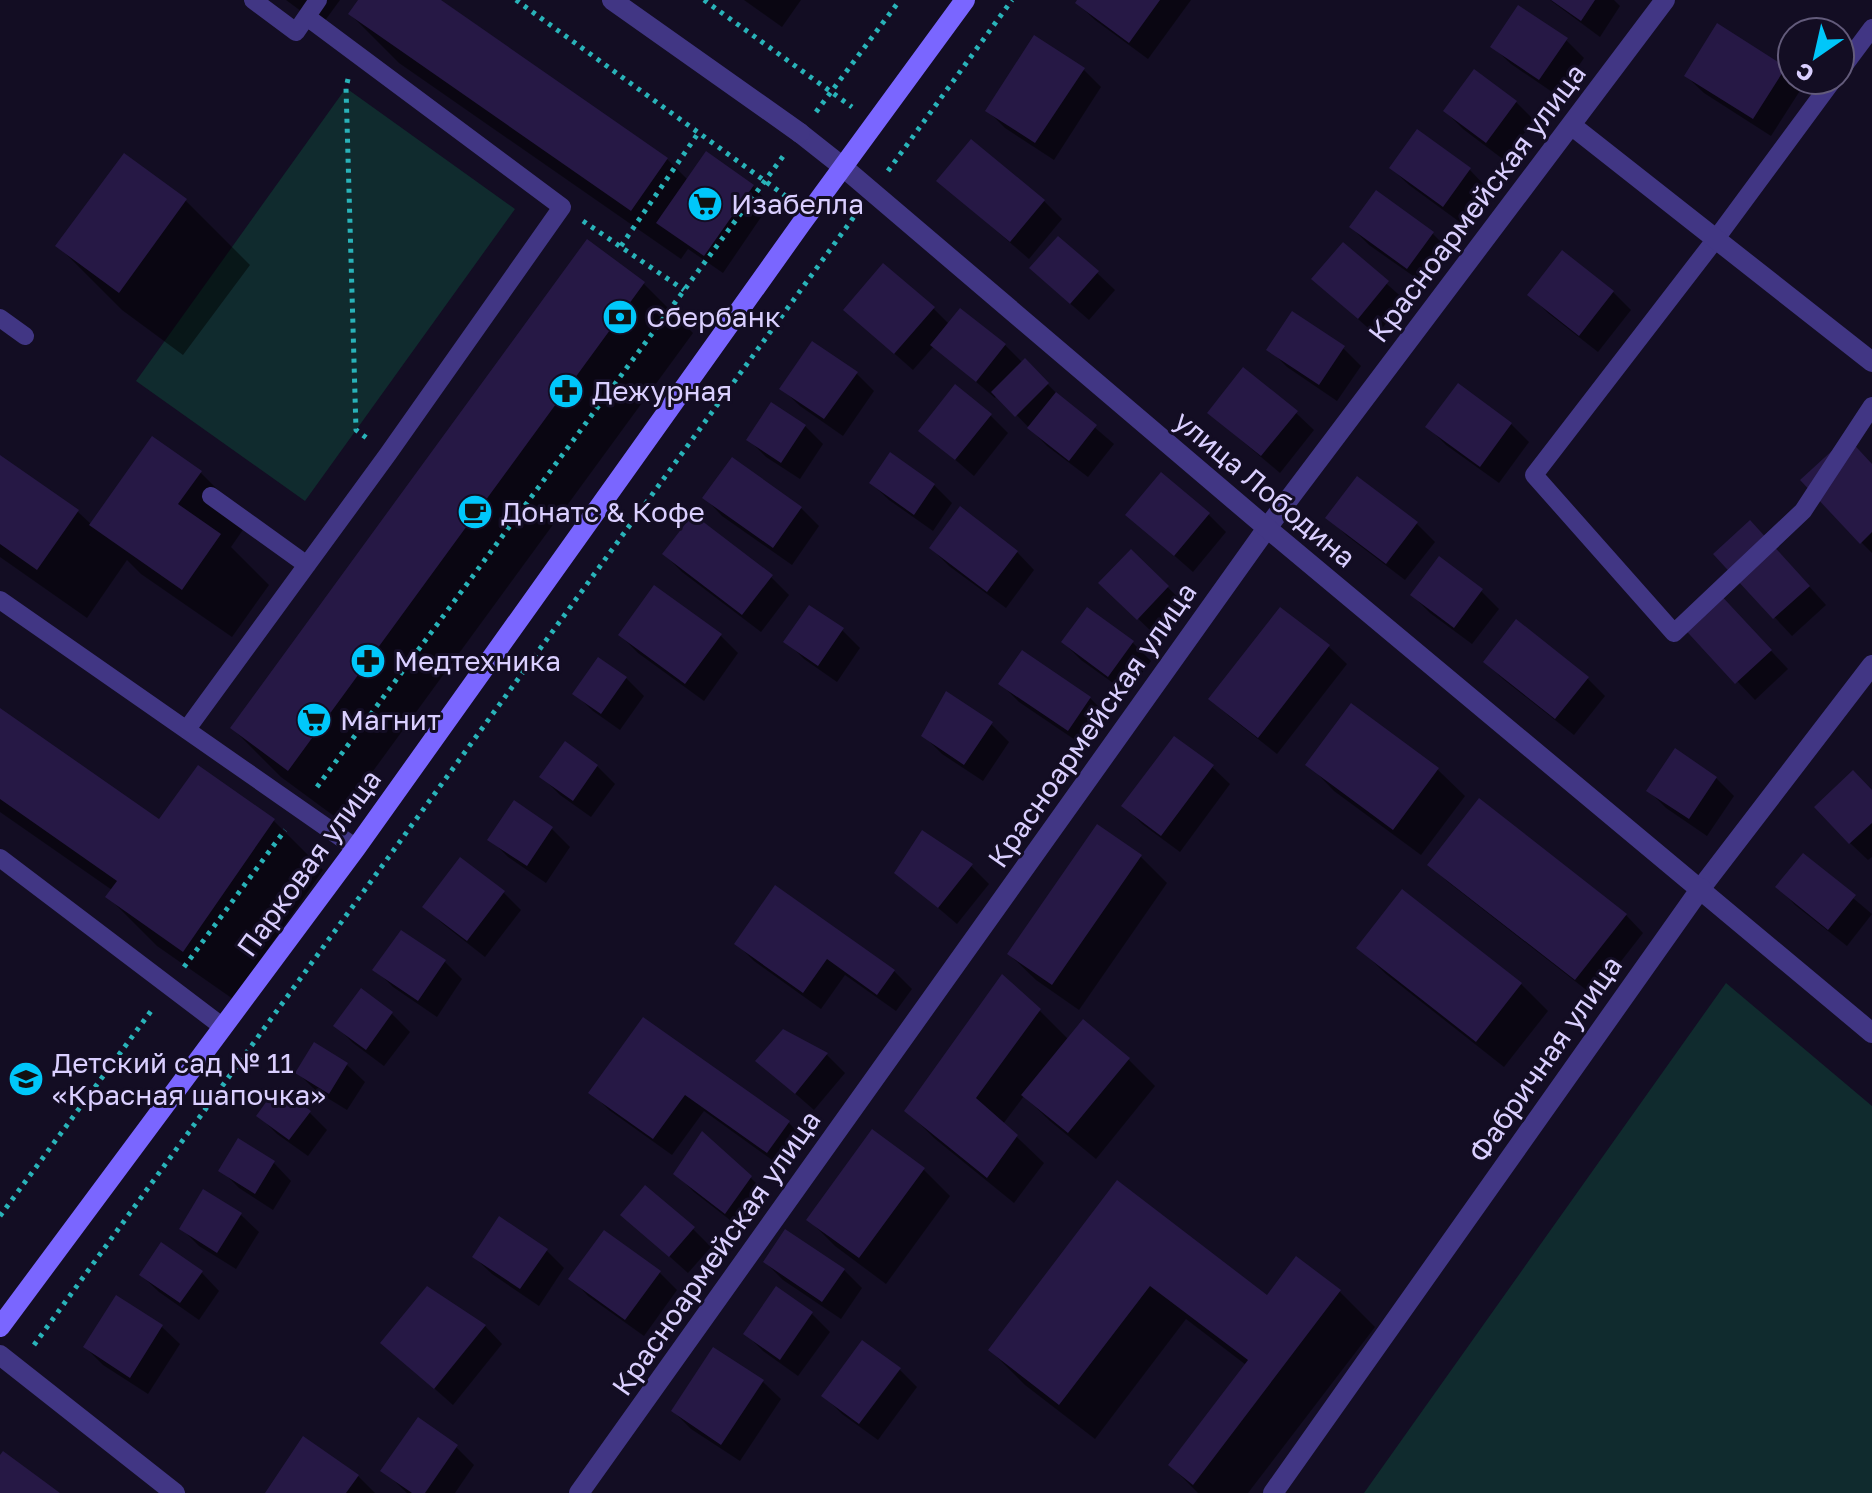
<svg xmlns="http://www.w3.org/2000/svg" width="1872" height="1493" font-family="'Golos Text',sans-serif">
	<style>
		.green { fill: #102b2e }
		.shadow { fill: #0007 }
		.building { fill: #261845 }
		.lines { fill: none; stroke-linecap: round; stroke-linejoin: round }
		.path { stroke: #29b3b9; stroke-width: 5; stroke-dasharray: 4 6; stroke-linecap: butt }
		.service { stroke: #413684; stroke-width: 18 }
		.minor { stroke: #413684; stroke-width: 20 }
		.tertiary { stroke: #413684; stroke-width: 20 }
		.secondary { stroke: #7a66ff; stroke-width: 20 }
		.labels { text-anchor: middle; stroke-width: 6; stroke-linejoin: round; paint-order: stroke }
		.street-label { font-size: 28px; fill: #dacfff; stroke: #130d23 }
		.poi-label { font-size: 28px; fill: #dacfff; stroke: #130d23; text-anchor: start }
	</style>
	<rect width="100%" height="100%" fill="#130d23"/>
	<path class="green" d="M346 88 515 209 305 501 136 381Z
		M1726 983 1872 1106V1493H1364Z"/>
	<path class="shadow" d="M286 0H340L321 26Z
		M360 0H438L667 159 688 180 753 186 770 204 723 273 688 249 681 259 399 63 350 14Z
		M744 0H801L782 27Z
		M1079 0H1191L1148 59 1095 20 1077 3Z
		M1550 0H1614L1620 6 1600 37Z
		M1566 40 1584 58 1558 96 1511 64 1493 47Z
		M1785 68 1792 75V80H1797L1803 86 1771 136 1704 93 1686 76Z
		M1084 70 1101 87 1054 160 1005 128 987 110Z
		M1516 102 1534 120 1504 160 1463 129 1445 111Z
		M1417 132 1470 170 1487 188 1461 223 1409 185 1391 168Z
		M971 142 1044 201 1062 219 1029 259 939 181Z
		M124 156 186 201 250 265 183 355 122 310 58 246Z
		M1351 227 1432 233 1450 251 1426 285 1369 245Z
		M587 242 644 284 693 333 338 819 281 777 232 728Z
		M1343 245 1406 301 1376 335 1332 296Z
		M1097 273 1115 290 1089 320 1050 286Z
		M1613 292 1631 310 1598 352 1548 313 1530 295Z
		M933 308 950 325 1005 345 1023 363 1025 361 1065 402 1114 444 1088 477 1047 446 997 395 995 398 934 346 913 370 845 310Z
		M1343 348 1361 366 1337 401 1287 367 1269 349Z
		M856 373 874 391 843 436 800 406 782 389Z
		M1209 413H1296L1314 430 1280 473Z
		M990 415 1008 433 974 476 921 430Z
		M1511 424 1529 442 1499 483 1446 445 1428 427Z
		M805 426 823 444 800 479 766 457 748 439Z
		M0 457 78 512 92 525 200 472 249 521 231 547 269 585 232 637 141 574 127 560 87 618 0 557Z
		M733 459 801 508 819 526 792 565 722 516 705 498Z
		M1872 465V553L1861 542Z
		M1358 478 1417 524 1435 542 1405 580 1346 535 1328 517Z
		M871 483 934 485 952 503 933 531 889 500Z
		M1208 514 1226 532 1193 572 1128 515Z
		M1768 541 1826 605 1792 636 1716 554Z
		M931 548 1017 552 1034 570 1006 608 949 566Z
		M1131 552 1186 605 1156 636 1101 583Z
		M664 554 771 577 789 595 761 632 682 572Z
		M1481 591 1499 609 1472 644 1430 613 1412 595Z
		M1088 610 1133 643 1151 661 1127 693 1081 660 1063 642Z
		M1280 610 1329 647 1347 664 1277 754 1229 716 1211 699Z
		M1733 610 1788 669 1755 700 1682 623Z
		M842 630 860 648 837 682 804 659 786 641Z
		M620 635H720L738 653 704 701 638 653Z
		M1022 652 1090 698 1108 716 1087 748 1019 702 1001 684Z
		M1485 662 1587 678 1605 696 1574 735 1503 679Z
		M626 678 644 696 620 730 593 711 575 694Z
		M1351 706 1438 770 1465 796 1421 855 1334 791 1308 764Z
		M0 710 160 822 198 768 274 821 323 870 233 999 157 946 108 897 112 890 0 812Z
		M991 724 1009 742 983 781 942 754 924 736Z
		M597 766 615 784 591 817 560 795 542 777Z
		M1212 767 1230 784 1180 852 1142 824 1124 806Z
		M1716 778 1734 796 1707 836 1666 808 1648 790Z
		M1872 791V857L1868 860 1850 843Z
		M514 803 552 829 570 847 546 883 508 857 490 839Z
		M1140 856 1167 883 1079 1010 1036 980 1009 954Z
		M1803 856 1872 914 1847 946 1795 905 1778 887Z
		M1430 865 1626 915 1643 933 1594 996 1448 882Z
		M971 866 989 884 957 924 896 872Z
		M775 888 894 971 912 989 896 1011 845 975 821 1009 754 961 736 943Z
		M504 893 521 910 485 957 443 924 425 907Z
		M1359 948 1521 984 1548 1011 1504 1067 1386 974Z
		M445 962 462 979 437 1017 393 987 375 969Z
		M361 991 392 1014 410 1032 384 1066 353 1043 335 1025Z
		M1040 1011 1069 1040 1083 1022 1129 1060 1155 1086 1096 1159 1050 1121 1024 1096 1003 1124 1044 1163 1014 1203 934 1138 907 1111Z
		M643 1020 789 1123 806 1141 786 1170 704 1111 672 1155 609 1110 591 1092Z
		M783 1031 827 1055 845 1073 814 1110 758 1061Z
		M347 1065 365 1082 347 1110 316 1091 298 1073Z
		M309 1112 327 1130 308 1156 277 1134 259 1116Z
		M274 1163 291 1181 273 1210 239 1188 221 1170Z
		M923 1169 950 1196 886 1284 835 1246 808 1219Z
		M676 1174 750 1177 768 1195 744 1231 694 1192Z
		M1117 1183 1267 1297 1297 1259 1340 1292 1375 1327 1248 1493H1198L1170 1465 1246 1365 1186 1319 1095 1439 1025 1385 990 1350Z
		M241 1215 259 1232 236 1269 199 1246 181 1228Z
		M623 1215 693 1229 711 1247 688 1273Z
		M546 1250 564 1268 539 1306 492 1274 474 1257Z
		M765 1262 844 1270 862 1288 841 1319 783 1280Z
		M659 1272 677 1290 644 1336 588 1296 571 1278Z
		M202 1273 219 1291 199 1320 159 1292 141 1275Z
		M777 1289 812 1314 830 1332 798 1376 763 1351 745 1333Z
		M117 1298 162 1327 180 1344 148 1394 103 1365 85 1347Z
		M485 1326 502 1344 453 1405 383 1343Z
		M899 1369 917 1387 878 1440 842 1414 824 1396Z
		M763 1382 781 1399 740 1461 691 1429 673 1411Z
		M456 1447 474 1465 455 1493H407L383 1470Z
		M358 1476 375 1493H267Z"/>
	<path class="building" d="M358 0H441L668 158 631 211 348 14Z
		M1077 0H1160L1129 43 1075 3Z
		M1551 0H1595L1581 21Z
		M1518 5 1568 38 1539 80 1490 47Z
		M1717 23 1786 67 1753 119 1684 76Z
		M1034 35 1085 68 1035 143 985 111Z
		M1474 69 1517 101 1486 143 1443 111Z
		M1417 129 1471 168 1443 207 1389 168Z
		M971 139 1045 200 1010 242 936 181Z
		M706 151 754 185 704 256 656 223Z
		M124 153 187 199 119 293 55 246Z
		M1376 190 1434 232 1407 269 1349 227Z
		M1058 236 1099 271 1070 304 1029 268Z
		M587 239 645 282 288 771 230 728Z
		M1343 242 1389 281 1358 319 1311 279Z
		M1562 250 1614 291 1579 336 1527 295Z
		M883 263 935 307 894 354 843 310Z
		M960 308 1006 344 976 382 930 345Z
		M1292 311 1345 346 1319 385 1266 350Z
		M812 341 858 372 824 419 779 389Z
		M1025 358 1049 383 1015 417 991 392Z
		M1243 367 1298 411 1261 456 1207 413Z
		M1458 383 1512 423 1480 467 1425 427Z
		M955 384 992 414 955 460 918 431Z
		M1056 392 1097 425 1069 461 1027 428Z
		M771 402 806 425 781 463 746 440Z
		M152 436 202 471 178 504 221 534 182 590 89 525Z
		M1847 437 1872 464V532L1860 544 1800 480Z
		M890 452 935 484 914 515 869 483Z
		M0 455 79 510 37 570 0 544Z
		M732 457 802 507 773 548 702 498Z
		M1161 472 1210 513 1174 556 1125 515Z
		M1357 476 1418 522 1386 564 1325 518Z
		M960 506 1018 551 987 592 929 548Z
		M693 514 773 575 742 615 662 554Z
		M1750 520 1810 586 1773 619 1713 554Z
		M1131 549 1169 586 1137 620 1098 583Z
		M1439 556 1483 589 1454 628 1410 595Z
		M654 585 722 634 685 684 618 635Z
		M1716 590 1772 650 1735 684 1679 623Z
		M809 605 844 628 818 666 783 642Z
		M1087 607 1134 641 1108 677 1061 642Z
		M1280 607 1330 645 1258 738 1208 699Z
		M1516 619 1589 677 1555 719 1483 662Z
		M1022 650 1091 697 1068 731 998 684Z
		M598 657 627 677 601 714 572 694Z
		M946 691 993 722 964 765 921 736Z
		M1351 703 1439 768 1393 830 1305 765Z
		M0 708 159 819 198 765 275 819 183 952 105 897 117 881 0 799Z
		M1174 736 1214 765 1161 836 1121 806Z
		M565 741 598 765 573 801 539 777Z
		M1675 748 1717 777 1689 819 1646 791Z
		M1853 770 1872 790V823L1849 844 1814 807Z
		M1479 798 1627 914 1575 980 1427 865Z
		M514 800 553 827 527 866 487 840Z
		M1097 824 1142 855 1052 985 1007 954Z
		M922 830 973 864 938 908 894 873Z
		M1803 853 1856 895 1828 930 1775 887Z
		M460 857 505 891 467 941 422 907Z
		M775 885 895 970 877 995 827 959 803 993 734 944Z
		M1402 889 1522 983 1476 1042 1356 948Z
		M401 930 446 960 418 1001 372 970Z
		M1002 974 1041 1009 976 1098 1018 1135 987 1178 904 1111Z
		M361 988 393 1012 366 1050 333 1026Z
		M643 1017 790 1121 767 1153 685 1095 653 1139 588 1093Z
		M1083 1019 1130 1058 1068 1133 1021 1095Z
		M783 1029 828 1053 795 1094 755 1061Z
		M314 1042 348 1063 329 1094 295 1073Z
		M277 1087 311 1111 289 1140 256 1116Z
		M872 1129 925 1168 859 1258 806 1220Z
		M702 1131 752 1176 725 1214 673 1174Z
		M238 1138 275 1161 255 1194 218 1171Z
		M1117 1180 1267 1295 1296 1256 1341 1290 1193 1485 1168 1465 1248 1360 1150 1286 1059 1405 988 1350Z
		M645 1185 695 1227 669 1257 620 1215Z
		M203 1189 242 1213 217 1253 179 1229Z
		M499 1216 548 1249 520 1289 472 1257Z
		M785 1229 845 1269 822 1302 763 1262Z
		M604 1230 661 1271 625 1320 568 1279Z
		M161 1242 203 1271 180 1303 139 1275Z
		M427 1286 486 1325 434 1389 380 1343Z
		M776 1286 813 1312 780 1360 743 1334Z
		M116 1295 163 1325 130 1378 83 1347Z
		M862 1340 901 1368 859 1424 821 1396Z
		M713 1347 764 1380 721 1445 671 1411Z
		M418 1417 458 1445 425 1493H412L380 1471Z
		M303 1436 359 1475 346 1493H265Z
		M3 1451 60 1493H0V1455Z"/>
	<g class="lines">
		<path class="path" d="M516 0 787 197
			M704 0 852 107
			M348 79 346 88 356 430 368 439
			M816 112 900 0
			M888 171 1012 0
			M583 221 684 290
			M621 246 699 132
			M317 787 784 155
			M184 967 285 830
			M0 1216 154 1007
			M34 1345 856 214"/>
		<path class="service" d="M253 0 296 32 318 0
			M1840 71 1872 28
			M1833 80 1715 240 1534 475 1674 633 1803 511 1872 406
			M0 318 25 336
			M211 496 307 565
			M0 600 356 848
			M187 729 388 454 562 207 307 17
			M0 858 223 1027"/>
		<path class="minor" d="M1571 125 1872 362
			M800 133 843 167
			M1701 888 1872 665
			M0 1355 175 1493
			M579 1493 1267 528 1665 0"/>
		<path class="tertiary" d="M612 0 800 133
			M843 167 1267 528 1872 1033
			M1273 1493 1701 888"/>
		<path class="secondary" d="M0 1327 356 848 801 224 965 0"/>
	</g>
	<defs>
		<symbol id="supermarket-disc" viewBox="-11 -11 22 22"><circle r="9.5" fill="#00c7fa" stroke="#130d23"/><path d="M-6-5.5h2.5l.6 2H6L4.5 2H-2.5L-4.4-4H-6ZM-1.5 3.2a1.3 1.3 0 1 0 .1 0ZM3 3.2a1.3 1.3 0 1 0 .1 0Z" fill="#111"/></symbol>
		<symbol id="bank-disc" viewBox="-11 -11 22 22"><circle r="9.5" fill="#00c7fa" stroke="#130d23"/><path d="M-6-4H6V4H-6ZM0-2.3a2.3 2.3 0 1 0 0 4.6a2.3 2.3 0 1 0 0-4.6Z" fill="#111"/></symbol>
		<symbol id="pharmacy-disc" viewBox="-11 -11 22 22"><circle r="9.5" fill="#00c7fa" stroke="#130d23"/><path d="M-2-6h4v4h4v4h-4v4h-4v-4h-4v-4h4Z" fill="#111"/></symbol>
		<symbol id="cafe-disc" viewBox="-11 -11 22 22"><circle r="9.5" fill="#00c7fa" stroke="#130d23"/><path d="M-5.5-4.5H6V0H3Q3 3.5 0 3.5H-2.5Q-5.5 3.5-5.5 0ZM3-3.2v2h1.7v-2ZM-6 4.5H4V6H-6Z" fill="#111"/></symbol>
		<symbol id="school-disc" viewBox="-11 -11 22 22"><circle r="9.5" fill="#00c7fa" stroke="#130d23"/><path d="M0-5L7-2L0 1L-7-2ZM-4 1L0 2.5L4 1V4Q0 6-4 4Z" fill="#111"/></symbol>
	</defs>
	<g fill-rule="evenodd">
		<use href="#supermarket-disc" x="685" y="184" width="40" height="40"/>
		<use href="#bank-disc" x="600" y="297" width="40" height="40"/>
		<use href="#pharmacy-disc" x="546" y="371" width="40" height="40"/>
		<use href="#cafe-disc" x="455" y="492" width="40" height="40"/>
		<use href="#pharmacy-disc" x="348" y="641" width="40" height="40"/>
		<use href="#supermarket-disc" x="294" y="700" width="40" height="40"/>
		<use href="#school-disc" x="6" y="1059" width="40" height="40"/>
	</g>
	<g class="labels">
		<g class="street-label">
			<text transform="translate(1477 203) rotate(-53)" y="10">Красноармейская улица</text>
			<text transform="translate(1265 489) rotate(40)" y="10">улица Лободина</text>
			<text transform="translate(1092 725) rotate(-55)" y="10">Красноармейская улица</text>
			<text transform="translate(309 863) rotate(-54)" y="10">Парковая улица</text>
			<text transform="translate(1545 1059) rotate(-55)" y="10">Фабричная улица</text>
			<text transform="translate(716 1253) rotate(-55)" y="10">Красноармейская улица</text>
		</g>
		<g class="poi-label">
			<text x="731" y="214">Изабелла</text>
			<text x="646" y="327">Сбербанк</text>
			<text x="592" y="401">Дежурная</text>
			<text x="501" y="522">Донатс &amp; Кофе</text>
			<text x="394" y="671">Медтехника</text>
			<text x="340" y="730">Магнит</text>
			<text x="52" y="1073">Детский сад № 11<tspan x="52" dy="32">«Красная шапочка»</tspan></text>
		</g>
	</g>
	<g transform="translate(1816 56) rotate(214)"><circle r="38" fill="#130d23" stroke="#635b7b" stroke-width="2"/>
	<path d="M0-6L14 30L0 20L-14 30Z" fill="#00c7fa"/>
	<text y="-12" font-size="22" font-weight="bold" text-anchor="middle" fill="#dacfff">С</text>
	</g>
</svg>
